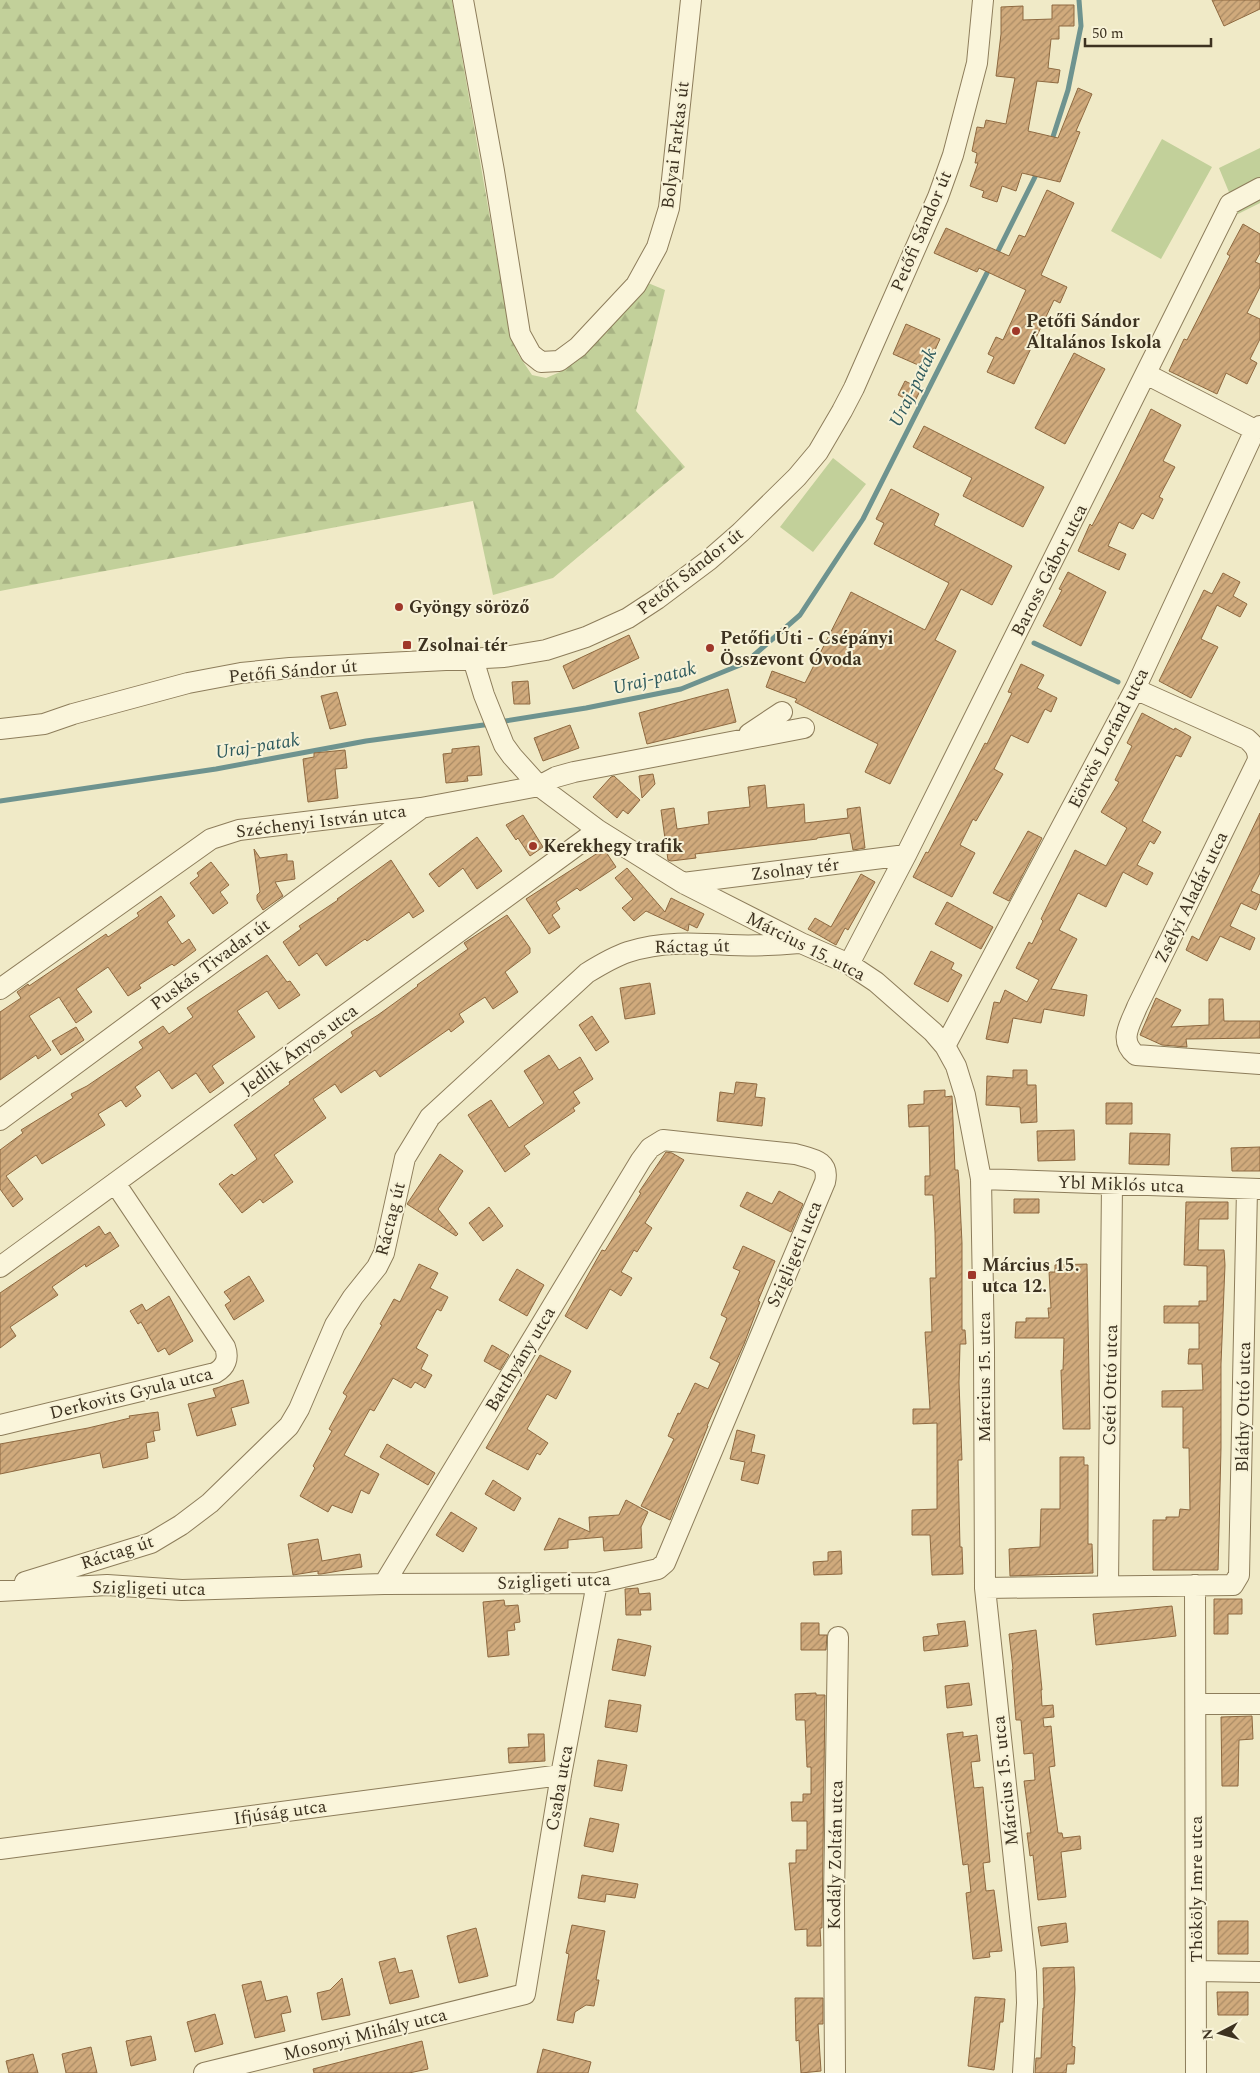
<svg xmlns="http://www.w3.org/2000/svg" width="1260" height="2073" font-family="Spectral,serif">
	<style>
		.grass { fill: #c2d09a }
		.forest { fill: url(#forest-firs) }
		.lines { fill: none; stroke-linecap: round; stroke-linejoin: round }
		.stream { stroke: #6e938f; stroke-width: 5 }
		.building { fill: url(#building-hatch); stroke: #8e6940 }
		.minor-casing { stroke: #8d7d5b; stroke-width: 22 }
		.minor { stroke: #faf5db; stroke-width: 20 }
		.poi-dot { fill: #9f3729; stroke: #f7f2d7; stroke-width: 2 }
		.labels { text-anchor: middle; stroke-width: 4; stroke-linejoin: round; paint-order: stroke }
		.street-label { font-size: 18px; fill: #3d3220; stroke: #f7f2d7 }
		.poi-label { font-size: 18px; font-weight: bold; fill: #3d3220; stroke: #f7f2d7; text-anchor: start }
		.water-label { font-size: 19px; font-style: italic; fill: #2e5a5d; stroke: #f7f2d7 }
	</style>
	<defs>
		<pattern id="forest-firs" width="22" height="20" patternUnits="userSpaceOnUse" patternTransform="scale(1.25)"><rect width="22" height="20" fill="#c2d09a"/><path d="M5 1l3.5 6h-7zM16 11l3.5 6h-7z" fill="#a8b384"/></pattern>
		<pattern id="building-hatch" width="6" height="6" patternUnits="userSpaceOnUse" patternTransform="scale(1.25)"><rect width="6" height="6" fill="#d0aa7c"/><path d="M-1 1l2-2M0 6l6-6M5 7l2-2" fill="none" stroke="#aa8b65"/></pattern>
	</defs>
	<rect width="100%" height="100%" fill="#f0eac7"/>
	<path class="grass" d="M1162 139 1212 167 1161 259 1111 231Z
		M1260 148V203L1238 214 1219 168Z
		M833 458 866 484 813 552 780 527Z"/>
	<path class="forest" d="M0 0H452L510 333 518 354 532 375 546 378 560 372 648 283 665 290 636 411 685 467 553 578 493 595 473 501 0 591Z"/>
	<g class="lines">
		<path class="stream" d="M1051 143 1068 90 1081 26 1079 0
			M995 257 1038 171
			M1034 643 1118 682
			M499 722 586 708 681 689 745 663 800 615 863 519 990 267
			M0 801 216 769 366 741 491 724"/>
	</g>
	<path class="building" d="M1212 0H1260V9L1224 26Z
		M1052 5H1074V26H1059V39H1051L1048 68 1060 70 1058 83 1037 81 1028 131 1058 138 1078 88 1092 94 1076 131 1080 132 1060 182 1022 173 1016 191 1002 186 997 202 982 197 984 191 970 186 978 163H975L977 153 972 151 977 127 984 128 986 120 1006 124 1015 78 996 76 1001 34V7L1023 6V20L1052 19Z
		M1047 190 1074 203 1041 275 1067 287 1060 303 1054 300 1014 384 987 372 994 357 988 354 996 337 1003 340 1026 290 979 268 977 272 934 253 946 228 1009 256 1019 235 1025 237Z
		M1243 224 1260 234V253L1255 262 1260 264V287L1247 313 1260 319V339L1250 359 1257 363 1247 384 1226 373 1217 394 1169 371 1184 339 1187 340 1230 256 1227 254Z
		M906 324 940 339 930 361H928L925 368 893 354Z
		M1074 353 1105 369 1065 444 1035 428Z
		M905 381 921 389 914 403 898 395Z
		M1151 409 1181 425 1163 461 1175 467 1159 497 1163 499 1153 519 1142 513 1133 529 1119 522 1108 546 1126 554 1119 570 1078 551 1090 524 1092 526 1120 472Z
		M924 426 1044 487 1023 527 963 496 972 478 913 447Z
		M891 489 939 514 934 525 1012 566 992 605 961 589 935 640 956 651 890 784 865 772 878 744 795 702 797 699 766 687 772 671 805 683 851 592 925 630 949 583 874 544 884 523 876 519Z
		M1068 572 1106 592 1081 646 1043 626 1062 590 1059 589Z
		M1223 573 1240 582 1233 596 1247 604 1240 617 1217 605 1201 639 1218 647 1191 698 1159 681 1204 590 1212 594Z
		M629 635 639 658 573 689 563 666Z
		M1021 664 1044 675 1037 688 1057 698 1051 712 1045 709 1028 743 1011 735 994 769 1003 774 976 821 973 819 960 845 975 853 952 897 913 877 926 852 928 853 985 743 987 744 1012 693 1008 692Z
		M528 681 530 704H514L512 682Z
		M728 689 736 722 647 744 639 713Z
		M337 692 346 725 330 729 321 696Z
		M1142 713 1174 730 1175 728 1191 737 1181 757 1176 755 1142 821 1161 832 1154 844 1150 841 1137 865 1153 873 1147 885 1123 872 1106 907 1078 893 1059 930 1077 939 1051 989 1087 995 1084 1016 1044 1009 1041 1023 1013 1018 1008 1043 986 1039 994 1002 1000 1003 1005 990 1027 1002 1039 980 1016 968 1029 942 1032 944 1043 921 1041 919 1075 850 1106 866 1127 828 1101 812 1119 782 1115 780 1132 746 1127 743Z
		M570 725 579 748 543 761 534 738Z
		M479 746 482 775 467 776 468 781 446 783 443 754 452 753V749Z
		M345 750 347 768 335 769 338 798 308 802 303 759 314 757V753Z
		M653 774 655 784 642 798 639 776Z
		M614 776 640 800 628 814 623 810 617 818 593 797 611 777Z
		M765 785 767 808 804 804 805 823 848 818 847 809 860 807 865 848 853 850 850 833 817 838V839L695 854 696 858 671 861 668 860 661 810 674 808 677 829 709 824 708 812 750 807 748 787Z
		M1260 813V873L1251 891 1260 895V901L1256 910 1241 903 1230 926 1255 938 1250 950 1220 936 1207 961 1186 950 1192 936 1199 940Z
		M523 815 543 847 530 856 518 838 516 840 506 825Z
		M1028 831 1042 838 1009 901 993 893Z
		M477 837 502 871 477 889 463 868 439 887 429 874Z
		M254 849 260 858 287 854V861H293L295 879 275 882 283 896 263 910 257 900V895L260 892Z
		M604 849 616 867 580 891 577 888 556 902 560 909 552 915 560 927 549 934 526 899Z
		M391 860 424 911 413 918 409 912 367 941 365 939 326 966 317 953 299 966 283 942 301 929 299 926 338 900 337 899Z
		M211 862 229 885 220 892 228 903 213 914 190 883 199 876 197 873Z
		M627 868 665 912 671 898 704 914 697 928 689 924 688 931 646 911 634 921 622 908 633 899 615 878Z
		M861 874 875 882 848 930 845 928 836 945 808 929 815 918 831 927Z
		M161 896 175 916 167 922 182 944 189 939 196 950 174 966 172 964 139 985 141 988 128 996 108 967 76 989 92 1012 76 1023 59 997 29 1016 51 1050 38 1059 36 1055 0 1080V1012L21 998 17 992 28 984 29 986 106 934 108 937 139 916 137 913Z
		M947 902 993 927 981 949 935 924Z
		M507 915 530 948V953L505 972 518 992 493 1009 485 997 459 1014 464 1022 451 1032 449 1029 380 1077 375 1070 341 1093 335 1084 313 1099 326 1118 274 1155 293 1182 263 1203 260 1199 242 1213 219 1184 232 1174 234 1176 257 1159 234 1125 290 1084 289 1082 353 1036 351 1032 378 1015 418 986 417 985 468 949 464 943Z
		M931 951 954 963 951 969 962 975 948 1002 914 984Z
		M267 955 287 982 290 981 300 995 279 1009 267 991 237 1011 255 1037 212 1066 224 1083 210 1093 196 1073 172 1089 159 1070 135 1087 141 1096 126 1107 121 1100 98 1114 105 1125 42 1164 36 1155 6 1176 23 1199 13 1207 0 1189V1150L23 1133 21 1130 73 1098 71 1094 87 1086 143 1048 139 1042 163 1026 169 1034 193 1017 187 1008Z
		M650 983 655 1014 625 1019 620 988Z
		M1156 998 1181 1010 1171 1027 1209 1025V999H1223L1224 1021H1260V1038L1186 1039 1187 1047 1162 1045 1140 1035Z
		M592 1016 609 1042 596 1051 579 1025Z
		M76 1027 84 1040 61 1055 52 1041Z
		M549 1055 559 1070 580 1057 593 1079 573 1092 580 1103 573 1108 575 1111 524 1146 530 1154 505 1172 468 1115 491 1100 509 1128 544 1103 524 1071Z
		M1013 1070H1027V1085H1036L1037 1122 1021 1123 1020 1107 986 1105 987 1076 1013 1078Z
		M736 1082 757 1084 755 1097 765 1098 762 1126 717 1121 720 1092 734 1094Z
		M945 1090V1097L952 1096 955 1170H958L959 1182 962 1243V1330H965L966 1344H960L959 1383 962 1460H958L960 1547H962L963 1574 932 1575 930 1535H912V1510L937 1509V1423L913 1424V1409H930L925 1332H932L930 1278H936L935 1232 933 1195H925V1176H930L929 1126 909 1127 908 1105 924 1104V1091Z
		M1106 1103H1132V1124H1106Z
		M1074 1130 1075 1160 1038 1161 1037 1131Z
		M1130 1133 1170 1134 1169 1165 1129 1164Z
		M1260 1147V1171H1232L1231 1148Z
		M666 1152 672 1153 684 1160 645 1223 652 1228 637 1252 634 1250 621 1272 632 1278 621 1296 610 1289 587 1329 565 1316 602 1250 605 1251 641 1193 639 1192Z
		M440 1154 463 1171 438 1209 458 1234 456 1236 407 1204Z
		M779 1191 803 1204 791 1232 740 1206 747 1192 772 1204Z
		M1014 1199H1039V1213H1014Z
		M1186 1202H1228V1219H1199L1198 1250H1224L1225 1265 1221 1364V1448L1218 1570H1153V1520H1166V1517H1179L1180 1509 1190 1510 1189 1448H1183V1407H1162V1391L1203 1390 1202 1364H1188L1189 1349H1199V1323H1164V1306H1199V1301H1207V1266L1184 1265Z
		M489 1207 503 1226 483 1241 469 1223Z
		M99 1226 105 1235 110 1232 119 1246 86 1267 85 1264 52 1287 58 1295 10 1327 16 1336 0 1348V1293Z
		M743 1246 775 1261 758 1301 760 1302 744 1344 707 1426H708L670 1520 641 1506 674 1439 668 1436 678 1413 680 1414 695 1383 708 1389 720 1363 710 1358 727 1318 721 1315 740 1271 733 1268Z
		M419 1264 438 1273 430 1288 448 1297 441 1311 437 1309 416 1348 428 1355 421 1369 432 1375 425 1388 415 1382 411 1388 393 1378 374 1411 370 1409 344 1455 379 1474 369 1494 361 1490 352 1513 332 1505 328 1512 300 1496 315 1468 313 1466 332 1431 329 1429 347 1396 343 1393 382 1325 380 1324 394 1299 400 1302Z
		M1087 1264 1090 1429H1063L1061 1370H1063L1064 1338H1015L1016 1322H1026V1318H1049L1048 1308H1051L1049 1272H1055V1265Z
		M517 1269 544 1285 527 1316 499 1300Z
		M249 1276 264 1301 234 1320 225 1305 231 1301 224 1292Z
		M169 1296 193 1341 169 1355 165 1348 158 1352 141 1322 138 1324 130 1311 142 1304 146 1311Z
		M492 1345 509 1355 500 1370 484 1361Z
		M540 1355 571 1371 556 1399 547 1394 527 1429 548 1443 540 1455 537 1453 528 1470 486 1448Z
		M243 1380 249 1403 231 1408 236 1425 197 1436 188 1404 216 1397 213 1389Z
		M158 1412 160 1430 153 1431 155 1441 146 1443 148 1458 103 1468 100 1453 0 1474V1444L88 1428 130 1418 129 1416Z
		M737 1430 755 1435 751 1452 765 1455 758 1484 741 1480 745 1462 730 1459Z
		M387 1444 435 1473 428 1485 380 1457Z
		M1060 1457H1084V1465H1088V1544H1092L1093 1573 1010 1576 1009 1549 1040 1547 1041 1509H1060Z
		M493 1480 521 1498 514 1511 485 1494Z
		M626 1500 648 1512 641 1527 642 1548 604 1551 603 1537 568 1540V1548L544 1550 559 1518 590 1532 589 1517 619 1515Z
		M451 1512 477 1528 463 1552 436 1535Z
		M318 1539 322 1561 360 1554 362 1567 321 1574H318V1571L293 1575 288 1544Z
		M841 1551 842 1574 814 1575 813 1562 828 1561V1552Z
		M638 1588 639 1594 650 1593 651 1610H640L641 1615H626L625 1589Z
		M1214 1599H1242V1614H1228V1634H1214Z
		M504 1600 505 1606 518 1605 520 1622 514 1623 515 1630 507 1631 509 1655 488 1657 483 1602Z
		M1172 1606 1176 1636 1096 1645 1093 1614Z
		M965 1621 968 1646 924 1651 923 1637 939 1635 937 1624Z
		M801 1623H819V1635H827L826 1650H801Z
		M1036 1630 1042 1690H1041L1042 1706 1053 1705 1054 1717 1043 1718 1044 1727 1051 1726 1055 1766 1049 1767 1058 1833H1062L1063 1838 1080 1836 1081 1849 1061 1852 1066 1897 1038 1900 1033 1855 1030 1856 1027 1833H1031L1024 1781 1035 1780 1033 1753 1024 1754 1021 1720H1016L1012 1670 1013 1669 1009 1634Z
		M618 1639 651 1646 645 1676 612 1670Z
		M969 1683 972 1705 947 1708 945 1686Z
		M816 1693V1695H825L822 1928H820L821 1946H807V1929L795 1930 789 1863H796V1850H807V1821H792L791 1802H803V1794H811V1767H807L805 1720H796L795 1694Z
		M609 1700 641 1705 637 1732 605 1727Z
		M1252 1716 1253 1739 1239 1740 1238 1786H1222L1221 1717Z
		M963 1732V1737L977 1735 980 1761 971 1762 974 1788 983 1787 990 1862 983 1863 986 1891 994 1890 1002 1951 989 1952 990 1957 973 1959 966 1893 971 1892 968 1864 963 1865 947 1734Z
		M528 1734H544L545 1761 509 1763 508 1748 529 1747Z
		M598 1760 627 1765 622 1791 594 1786Z
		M590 1818 619 1824 613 1852 584 1846Z
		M582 1875 638 1884 635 1898 606 1894 605 1902 578 1898Z
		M1218 1921H1248V1954H1218Z
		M1066 1923 1068 1942 1041 1946 1038 1927Z
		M572 1925 605 1931 596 1980H599L594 2006 586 2005 575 2012 573 2023 557 2020 569 1954 566 1953Z
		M476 1928 488 1976 459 1983 447 1936Z
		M395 1958 399 1973 412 1970 419 1997 390 2004 379 1962Z
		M1074 1967 1075 1989 1072 2046 1075 2047 1074 2064H1067L1066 2073H1035L1036 2058H1041L1043 2008H1044L1043 1968Z
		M342 1978 350 2015 322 2020 317 1993 330 1990Z
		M261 1981 266 2001 287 1996 291 2012 281 2014 285 2031 255 2038 242 1985Z
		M1217 1992H1248V2015H1218Z
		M975 1997 1005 1999 1003 2022H1000L994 2070 968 2066Z
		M795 1998H823V2024H818L821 2071 801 2073 799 2040 796 2041Z
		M215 2014 223 2044 195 2052 187 2022Z
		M151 2036 156 2060 131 2066 126 2041Z
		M422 2041 428 2069 409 2073H314L313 2069Z
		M91 2047 97 2073H66L62 2054Z
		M543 2049 591 2062 588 2073H537Z
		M33 2054 38 2073H9L6 2061Z"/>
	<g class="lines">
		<defs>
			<path id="minor" d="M463 0 494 171 520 334 531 354 541 362 559 361 578 347 636 285 657 247 669 208 691 0
				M1146 374 1255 430
				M473 659 484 695 504 745 512 756 539 786 598 830 683 883 801 943 849 964 876 982 933 1032 945 1046 956 1066 965 1095 981 1179 984 1350 985 1588 1026 1972 1027 2003 1023 2073
				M1135 689 1247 739C1255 746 1258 750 1258 760L1137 1007C1130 1025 1118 1040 1136 1055L1260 1064
				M0 729 44 724 73 714 188 683 241 673 290 668 504 657 546 650 586 637 628 618 657 599 709 560 741 532 797 477 818 452 842 411 854 388 938 197 953 155 977 63 983 0
				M749 734 782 712
				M683 883 906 855
				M849 964 906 855 1230 204 1260 188
				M0 989 211 839 239 830 421 808 539 786 556 777 574 772 804 728
				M945 1046 1135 689 1255 430 1260 426
				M0 1120 419 810
				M981 1179 1259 1189
				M0 1267 598 830
				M0 1425 215 1373C226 1367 229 1358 225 1347L115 1183
				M25 1582 151 1543 181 1525 210 1503 289 1426 299 1409 335 1325 353 1297 377 1267 384 1253 405 1158 430 1117 587 973C600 965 613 957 628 952 661 941 695 943 730 945 753 946 776 945 799 943
				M1195 1585 1196 2073
				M1108 1586 1112 1184
				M985 1588 1233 1585 1239 1575 1247 1189
				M0 1591 107 1585 182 1590 384 1584 597 1583 658 1569 665 1563 825 1182C830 1160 812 1159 795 1154L663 1140 650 1148 641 1160 384 1584
				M1196 1704H1260
				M0 1849 561 1775
				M1196 1971 1260 1972
				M204 2073 525 1994 561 1775 597 1583
				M835 2073 834 1899 838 1637"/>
		</defs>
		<use href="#minor" class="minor-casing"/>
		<use href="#minor" class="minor"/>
	</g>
	<g class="poi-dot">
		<circle cx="1016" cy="331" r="5"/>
		<circle cx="399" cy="607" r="5"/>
		<rect x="402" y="640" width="10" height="10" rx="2.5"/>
		<circle cx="710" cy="648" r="5"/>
		<circle cx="533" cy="846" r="5"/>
		<rect x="967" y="1270" width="10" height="10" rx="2.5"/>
	</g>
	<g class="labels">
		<g class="street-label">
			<text transform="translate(675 145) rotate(-83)" y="6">Bolyai Farkas út</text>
			<text transform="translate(921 231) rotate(-67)" y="6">Petőfi Sándor út</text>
			<text transform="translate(1049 570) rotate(-63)" y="6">Baross Gábor utca</text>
			<text transform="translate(690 571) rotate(-38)" y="6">Petőfi Sándor út</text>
			<text transform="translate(293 671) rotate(-5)" y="6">Petőfi Sándor út</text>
			<text transform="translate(1108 738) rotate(-63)" y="6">Eötvös Loránd utca</text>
			<text transform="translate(321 821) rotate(-7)" y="6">Széchenyi István utca</text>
			<text transform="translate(795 869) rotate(-7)" y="6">Zsolnay tér</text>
			<text transform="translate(1191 897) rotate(-64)" y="6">Zsélyi Aladár utca</text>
			<text transform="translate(692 946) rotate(-1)" y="6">Ráctag út</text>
			<text transform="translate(806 946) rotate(27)" y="6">Március 15. utca</text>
			<text transform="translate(210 964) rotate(-36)" y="6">Puskás Tivadar út</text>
			<text transform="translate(299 1049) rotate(-36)" y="6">Jedlik Ányos utca</text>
			<text transform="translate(1121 1184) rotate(2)" y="6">Ybl Miklós utca</text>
			<text transform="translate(390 1219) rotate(-76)" y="6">Ráctag út</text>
			<text transform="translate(794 1254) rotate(-67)" y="6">Szigligeti utca</text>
			<text transform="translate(520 1359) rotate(-59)" y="6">Batthyány utca</text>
			<text transform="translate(984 1377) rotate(-90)" y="6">Március 15. utca</text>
			<text transform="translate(1110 1385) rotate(-89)" y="6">Cséti Ottó utca</text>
			<text transform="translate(131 1393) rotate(-14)" y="6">Derkovits Gyula utca</text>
			<text transform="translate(1243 1407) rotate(-89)" y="6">Bláthy Ottó utca</text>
			<text transform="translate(117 1552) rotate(-18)" y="6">Ráctag út</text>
			<text transform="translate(554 1581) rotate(-2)" y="6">Szigligeti utca</text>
			<text transform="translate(149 1588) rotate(1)" y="6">Szigligeti utca</text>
			<text transform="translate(1005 1781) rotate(-96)" y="6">Március 15. utca</text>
			<text transform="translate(559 1788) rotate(-80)" y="6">Csaba utca</text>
			<text transform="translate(280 1812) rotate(-8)" y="6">Ifjúság utca</text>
			<text transform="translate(835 1855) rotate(-89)" y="6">Kodály Zoltán utca</text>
			<text transform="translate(1196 1889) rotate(-90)" y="6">Thököly Imre utca</text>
			<text transform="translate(365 2034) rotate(-14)" y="6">Mosonyi Mihály utca</text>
		</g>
		<g class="poi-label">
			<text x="1026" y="327">Petőfi Sándor<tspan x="1026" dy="21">Általános Iskola</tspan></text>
			<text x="409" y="613">Gyöngy söröző</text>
			<text x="720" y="644">Petőfi Úti - Csépányi<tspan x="720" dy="21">Összevont Óvoda</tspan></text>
			<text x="417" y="651">Zsolnai tér</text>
			<text x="543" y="852">Kerekhegy trafik</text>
			<text x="982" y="1271">Március 15.<tspan x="982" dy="21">utca 12.</tspan></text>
		</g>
		<g class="water-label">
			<text transform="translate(912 387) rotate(-64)" y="7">Uraj-patak</text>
			<text transform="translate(654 677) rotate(-14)" y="7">Uraj-patak</text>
			<text transform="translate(257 745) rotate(-9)" y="7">Uraj-patak</text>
		</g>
	</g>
	<g transform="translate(1220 2033) rotate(264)" stroke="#f7f2d7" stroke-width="4" paint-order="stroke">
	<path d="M0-4L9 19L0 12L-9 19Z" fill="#3d3220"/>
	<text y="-8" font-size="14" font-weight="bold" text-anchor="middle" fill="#3d3220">N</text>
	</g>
	<path d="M1085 38v8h126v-8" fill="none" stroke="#3d3220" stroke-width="2.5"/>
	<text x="1092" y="38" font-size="15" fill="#3d3220" stroke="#f7f2d7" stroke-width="4" paint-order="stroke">50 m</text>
</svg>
